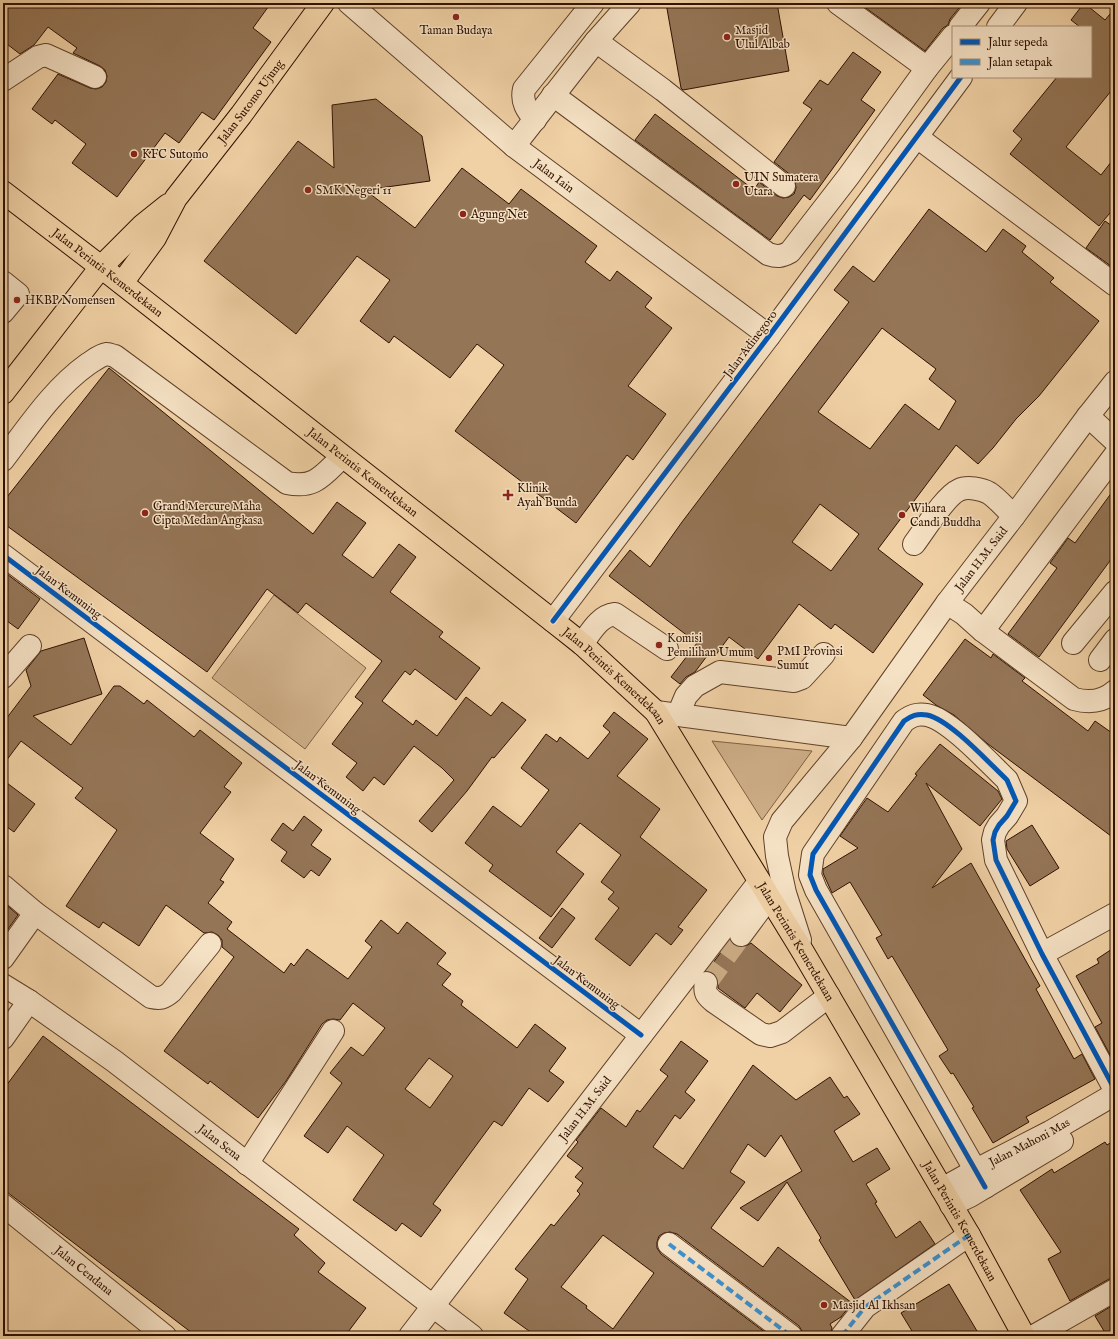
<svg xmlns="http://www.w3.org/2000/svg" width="1118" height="1339" font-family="'IM FELL English',serif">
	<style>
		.green { fill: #cfb089; stroke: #806044 }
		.building { fill: #947556; stroke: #301100; fill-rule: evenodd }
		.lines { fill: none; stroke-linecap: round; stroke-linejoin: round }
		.minor-tunnel { stroke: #caab84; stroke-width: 22; stroke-dasharray: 22 11; stroke-linecap: butt }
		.minor-casing { stroke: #604129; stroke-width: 24 }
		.major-casing { stroke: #301100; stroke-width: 24 }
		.minor { stroke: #f5e1c4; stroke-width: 22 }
		.major { stroke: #f0d1a5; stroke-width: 22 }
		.quiet { stroke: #3d92d0; stroke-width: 4; stroke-dasharray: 8 4; stroke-linecap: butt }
		.cycleway-casing { stroke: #f5e1c4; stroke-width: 8 }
		.cycleway { stroke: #0057b8; stroke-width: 5 }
		.poi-dot { fill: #8f2418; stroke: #f5e1c4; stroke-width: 1.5 }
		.labels { text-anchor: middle; stroke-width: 3; stroke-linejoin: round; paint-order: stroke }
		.poi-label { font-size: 12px; fill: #301100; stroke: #f5e1c4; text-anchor: start }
		.street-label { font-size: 12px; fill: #301100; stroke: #f5e1c4 }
	</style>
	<rect width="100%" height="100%" fill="#f0d1a5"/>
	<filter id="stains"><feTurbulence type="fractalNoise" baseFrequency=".005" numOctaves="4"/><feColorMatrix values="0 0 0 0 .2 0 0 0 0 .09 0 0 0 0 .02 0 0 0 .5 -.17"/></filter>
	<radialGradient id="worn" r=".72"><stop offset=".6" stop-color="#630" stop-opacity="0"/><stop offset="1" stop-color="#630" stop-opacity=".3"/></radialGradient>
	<path class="green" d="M274 595 366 668 305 749 212 678Z
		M712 741 812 751 762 820Z"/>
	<path class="building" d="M3 3H271L253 28 271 42 214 120 202 112 179 143 165 133 117 197 72 163 86 144 55 120 52 124 32 109 58 74 90 88 96 89 102 87 106 82 107 76 105 70 100 66 73 53 77 48 48 27 34 45 20 54 3 41Z
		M666 3H777L789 71 683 90 681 88Z
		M859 3H963L950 19 948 25 943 28 925 51Z
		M1084 3 1105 20 1115 8V86L1066 147 1101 175 1115 157V207L1099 226 1010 154 1022 139 1013 131 1057 77H1091V27H1080L1071 20Z
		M853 52 881 72 861 100 875 110 810 200 804 195 770 240 635 140 655 114 754 190 759 182 777 196 783 198 789 197 794 194 796 188 795 181 792 176 774 162 812 109 803 103 820 80 828 85Z
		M376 99 422 136 430 181 365 190 415 228 462 168 509 204 521 189 597 246 585 262 610 281 617 271 652 298 645 307 672 328 628 386 666 414 633 460 627 455 576 523 455 431 504 365 477 344 450 378 394 336 389 343 360 321 390 280 357 256 296 334 204 261 298 141 334 168 332 105Z
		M929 209 986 252 1003 229 1026 246 1022 252 1054 278 1050 282 1099 321 1039 396 1016 419 993 448 978 464 956 445 878 549 923 584 873 653 835 624 831 629 799 604 758 659 729 637 715 656 710 652 695 672 686 677 680 684 671 677 697 643 609 576 630 550 650 567 682 522 849 302 834 290 853 266 874 282ZM882 328 936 369 929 379 956 401 939 430 905 404 870 449 818 412ZM820 504 859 534 831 571 792 542Z
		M1105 221 1115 228V269L1086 248Z
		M109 368 313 534 337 502 366 523 342 555 373 578 399 544 416 557 390 592 443 632 439 637 480 668 456 700 415 669 410 675 405 671 382 701 413 725 416 720 437 736 466 697 491 716 502 702 526 720 494 758 492 757 467 791 432 832 419 821 454 780 442 768 414 746 384 785 374 777 363 791 346 777 357 763 332 744 363 703 355 697 382 661 306 603 298 613 267 589 207 672 3 523V502Z
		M1115 488V554L1039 657 1008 634 1057 568 1050 563 1068 538 1075 543Z
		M3 571 40 599 18 629 3 618Z
		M84 638 102 694 33 716 71 745 114 686H120L144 704 147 700 194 737 200 730 242 763 224 787 231 792 200 833 234 859 220 880 224 882 208 903 232 922 227 929 284 973 291 963 294 966 307 949 348 979 372 947 365 941 381 920 398 934 407 922 446 953 437 964 451 974 442 985 463 1001 461 1005 517 1048 535 1024 566 1048 549 1071 564 1082 548 1102 529 1088 502 1126 494 1121 433 1204 441 1210 421 1237 402 1223 396 1231 353 1200 384 1155 347 1126 328 1153 304 1136 342 1083 330 1073 351 1047 363 1056 385 1028 353 1003 340 1020 333 1019 327 1020 322 1024 286 1081 258 1118 210 1081 208 1084 164 1051 234 957 222 947V940L218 935 212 932 204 933 166 905 139 946 103 922 99 928 66 906 117 830 75 798 83 788 21 741 3 765V723L31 686 26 670 41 651ZM429 1058 453 1076 430 1108 405 1089Z
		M965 639 991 658 993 654 1025 678 1022 681 1088 731 1095 721 1115 735V839L988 744 954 715 936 705 923 695Z
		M614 712 648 739 617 776 660 809 640 837 707 890 678 927 683 930 671 945 656 933 630 966 595 939 619 908 608 899 614 892 601 882 621 855 580 823 556 852 584 874 551 917 489 871 493 865 465 843 493 806 521 827 549 790 521 768 546 734 557 742 560 737 588 759 610 732 603 726Z
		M940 744 998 791 1002 799 980 826 926 783 962 849 932 888 971 863 1040 986 1036 989 1074 1059 1082 1054 1095 1079 1026 1117 1029 1122 993 1143 972 1108 974 1107 953 1073 951 1074 939 1056 948 1050 892 956 888 959 876 938 882 935 850 882 832 893 823 873V869L858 848 840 836 867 798 888 812 917 775 915 774Z
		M3 780 35 804 14 832 3 824Z
		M304 816 322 830 311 845 331 859 319 876 311 870 304 878 281 861 287 852 271 840 283 823 293 831Z
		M1032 825 1059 868 1030 886 1007 849 1006 841Z
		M3 902 18 915 3 936Z
		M562 908 575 918 552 948 539 938Z
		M730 940 734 945 740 947 746 946 751 943 802 985 780 1012 757 993 745 1008 718 988V978L714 973 707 971Z
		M1115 947V1064L1095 1027 1102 1023 1076 976 1099 963 1097 959Z
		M43 1036 299 1229 294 1235 325 1263 318 1272 366 1308 345 1336H196L3 1189V1090Z
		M681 1041 708 1061 685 1092 695 1100 680 1119 675 1115 653 1147 683 1169 753 1065 796 1100 830 1077 844 1098 847 1096 860 1114 834 1131 853 1162 877 1148 890 1169 866 1184 877 1202 875 1203 896 1238 920 1221 935 1244 855 1300 819 1240 821 1238 787 1182 758 1221 740 1208 802 1171 781 1135 765 1157 748 1144 730 1172 745 1182 711 1228 763 1267 778 1247 852 1303 841 1317 830 1324 832 1328 830 1336H803L802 1331 799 1326 677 1234 670 1232 664 1233 659 1236 657 1242V1248L661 1254 770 1336H536L504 1313 528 1279 515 1269 551 1224 554 1226 580 1194 577 1191 583 1183 575 1177 583 1168 567 1156 578 1142 576 1140 601 1108 626 1127 637 1110 640 1112 668 1076 660 1070ZM603 1235 654 1273 613 1329 586 1308 587 1306 561 1287Z
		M1115 1140V1278L1109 1279 1070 1301 1048 1259 1061 1252 1020 1190 1052 1169 1054 1173 1105 1142 1107 1145Z
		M949 1284 980 1336H915L901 1313Z
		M1115 1304V1336H1107L1095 1316Z"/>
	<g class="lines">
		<path class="minor-tunnel" d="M706 983 741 935"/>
		<defs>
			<g id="minor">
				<path id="s1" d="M349 3 514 146 769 336"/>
				<path d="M838 3 927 68"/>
				<path d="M960 27 979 3"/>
				<path d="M998 27 1016 3"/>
				<path d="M596 41 663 90 784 186"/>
				<path d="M3 80 38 57 46 55 95 77"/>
				<path d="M553 95 768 254C777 257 781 257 790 252L848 177 927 68 953 36"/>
				<path d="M535 120C527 110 521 102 524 89L593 3"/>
				<path d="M917 137 1115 285"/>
				<path d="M514 146 596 41 630 3"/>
				<path d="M3 282 18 294 3 312"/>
				<path d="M1088 416 1115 441"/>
				<path d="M3 460C29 426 53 389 88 364 93 361 100 355 107 354 110 354 113 356 115 356L287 483C315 489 323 475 342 457"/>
				<path d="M914 544C924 531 945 496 959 490 967 486 982 489 989 493 998 499 1006 509 1014 516"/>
				<path d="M3 555 641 1035"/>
				<path d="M947 603 964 614 983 631 1074 699C1089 703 1103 702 1115 691"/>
				<path d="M553 621 769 336 961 77"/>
				<path d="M983 631 1115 455"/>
				<path d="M1073 643 1115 592"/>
				<path d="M582 644C591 632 599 616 615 614L667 649"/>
				<path d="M1100 660 1115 640"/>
				<path d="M3 677 30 646"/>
				<path d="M656 712 851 738"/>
				<path d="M678 715 686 696 695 686 720 672 794 681 802 678 824 654"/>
				<path d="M3 886 35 913 151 997C160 999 164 998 171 992L210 944"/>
				<path d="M741 935 770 896"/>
				<path id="s2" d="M800 940 785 893 777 856 775 837 782 821 851 738 947 603 1014 516 1088 416 1115 382"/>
				<path d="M1042 954 1115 914"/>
				<path d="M3 958 35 913"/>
				<path d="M706 983C704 992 706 995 713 1001L761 1034 770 1036 782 1032 829 996"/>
				<path id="s3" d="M3 985 29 1001 114 1061 472 1336"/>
				<path d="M3 1038 29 1001"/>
				<path d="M247 1164 333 1031"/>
				<path d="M985 1187 816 890 810 875 813 854 904 721C911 716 917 713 927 715 949 719 989 763 1007 780L1016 801 1007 816 999 825 995 832 993 840 996 860 1042 954 1115 1090"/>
				<path id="s4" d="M942 1189 976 1170 1050 1132 1115 1094"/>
				<path id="s5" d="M3 1205 165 1336"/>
				<path d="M951 1205 970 1196 1062 1141"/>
				<path d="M669 1244 791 1336"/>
				<path id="s6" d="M410 1336 759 882"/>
				<path d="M842 1336 865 1307 969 1235"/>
				<path d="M1034 1336 1115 1290"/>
			</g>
			<g id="major">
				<path id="s7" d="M3 192 101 267 553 621 582 644 656 712 803 952 969 1235 1024 1336"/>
				<path id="s8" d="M122 283 155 238 176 198 241 115 323 3"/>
				<path d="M3 393 101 267 143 225 168 205"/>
			</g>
		</defs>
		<use href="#minor" class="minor-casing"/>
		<use href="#major" class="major-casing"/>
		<use href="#minor" class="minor"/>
		<use href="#major" class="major"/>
		<path class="quiet" d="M669 1244 791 1336
			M842 1336 865 1307 969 1235"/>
		<defs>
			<path id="cycleway" d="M3 555 641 1035
				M553 621 769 336 961 77
				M985 1187 816 890 810 875 813 854 904 721C911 716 917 713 927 715 949 719 989 763 1007 780L1016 801 1007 816 999 825 995 832 993 840 996 860 1042 954 1115 1090"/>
		</defs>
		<use href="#cycleway" class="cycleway-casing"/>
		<use href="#cycleway" class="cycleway"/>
	</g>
	<g class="poi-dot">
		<circle cx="456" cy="17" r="4"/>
		<circle cx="727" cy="37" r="4"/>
		<circle cx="134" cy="154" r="4"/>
		<circle cx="736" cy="184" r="4"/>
		<circle cx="308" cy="190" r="4"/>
		<circle cx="463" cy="214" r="4"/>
		<circle cx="17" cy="300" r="4"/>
		<path d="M506 489h4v4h4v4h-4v4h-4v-4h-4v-4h4z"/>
		<circle cx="145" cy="513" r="4"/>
		<circle cx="902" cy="515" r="4"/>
		<circle cx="659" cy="645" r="4"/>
		<circle cx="769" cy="658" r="4"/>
		<circle cx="824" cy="1305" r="4"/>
	</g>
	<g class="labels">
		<g class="poi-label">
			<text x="456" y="34" text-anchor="middle">Taman Budaya</text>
			<text x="735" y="34">Masjid<tspan x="735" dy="14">Ulul Albab</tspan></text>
			<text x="142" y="158">KFC Sutomo</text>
			<text x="744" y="181">UIN Sumatera<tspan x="744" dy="14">Utara</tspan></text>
			<text x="316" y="194">SMK Negeri 11</text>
			<text x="471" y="218">Agung Net</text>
			<text x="25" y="304">HKBP Nomensen</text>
			<text x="517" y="492">Klinik<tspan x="517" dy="14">Ayah Bunda</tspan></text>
			<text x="153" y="510">Grand Mercure Maha<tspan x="153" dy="14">Cipta Medan Angkasa</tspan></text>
			<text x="910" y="512">Wihara<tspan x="910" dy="14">Candi Buddha</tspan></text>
			<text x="667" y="642">Komisi<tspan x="667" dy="14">Pemilihan Umum</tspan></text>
			<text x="777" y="655">PMI Provinsi<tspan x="777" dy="14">Sumut</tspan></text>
			<text x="832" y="1309">Masjid Al Ikhsan</text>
		</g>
		<g class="street-label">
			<text dy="4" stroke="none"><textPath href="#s8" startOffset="223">Jalan Sutomo Ujung</textPath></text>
			<text dy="4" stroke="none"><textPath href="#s1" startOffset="268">Jalan Iain</textPath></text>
			<text dy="4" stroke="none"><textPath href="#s7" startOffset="132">Jalan Perintis Kemerdekaan</textPath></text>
			<text transform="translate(750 344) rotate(-53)" y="4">Jalan Adinegoro</text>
			<text dy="4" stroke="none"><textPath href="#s7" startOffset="456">Jalan Perintis Kemerdekaan</textPath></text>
			<text dy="4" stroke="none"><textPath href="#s2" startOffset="453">Jalan H.M. Said</textPath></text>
			<text transform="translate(69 592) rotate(37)" y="4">Jalan Kemuning</text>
			<text dy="4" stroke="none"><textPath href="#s7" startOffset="780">Jalan Perintis Kemerdekaan</textPath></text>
			<text transform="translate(328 787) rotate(37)" y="4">Jalan Kemuning</text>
			<text dy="4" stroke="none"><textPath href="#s7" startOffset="1104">Jalan Perintis Kemerdekaan</textPath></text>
			<text transform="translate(587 982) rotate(37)" y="4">Jalan Kemuning</text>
			<text dy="4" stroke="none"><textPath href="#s6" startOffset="287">Jalan H.M. Said</textPath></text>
			<text dy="4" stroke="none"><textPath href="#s4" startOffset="99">Jalan Mahoni Mas</textPath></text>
			<text dy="4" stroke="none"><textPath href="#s3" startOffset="268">Jalan Sena</textPath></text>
			<text dy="4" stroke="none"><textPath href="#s7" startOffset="1428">Jalan Perintis Kemerdekaan</textPath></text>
			<text dy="4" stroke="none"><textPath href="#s5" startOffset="104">Jalan Cendana</textPath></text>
		</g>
	</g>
	<rect width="1118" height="1339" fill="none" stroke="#f0d1a5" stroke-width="16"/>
	<rect x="4" y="4" width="1110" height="1331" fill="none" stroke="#301100" stroke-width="2"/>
	<rect x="8" y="8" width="1102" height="1323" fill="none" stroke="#301100"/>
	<rect x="952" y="26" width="140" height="52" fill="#f5e1c4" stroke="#a68e76"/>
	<rect x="960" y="39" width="20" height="6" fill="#0057b8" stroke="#a68e76"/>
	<text x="988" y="46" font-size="12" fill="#301100">Jalur sepeda</text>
	<rect x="960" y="59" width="20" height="6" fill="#3d92d0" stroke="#a68e76"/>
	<text x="988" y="66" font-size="12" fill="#301100">Jalan setapak</text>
	<rect width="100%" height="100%" filter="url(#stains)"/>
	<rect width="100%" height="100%" fill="url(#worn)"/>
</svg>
